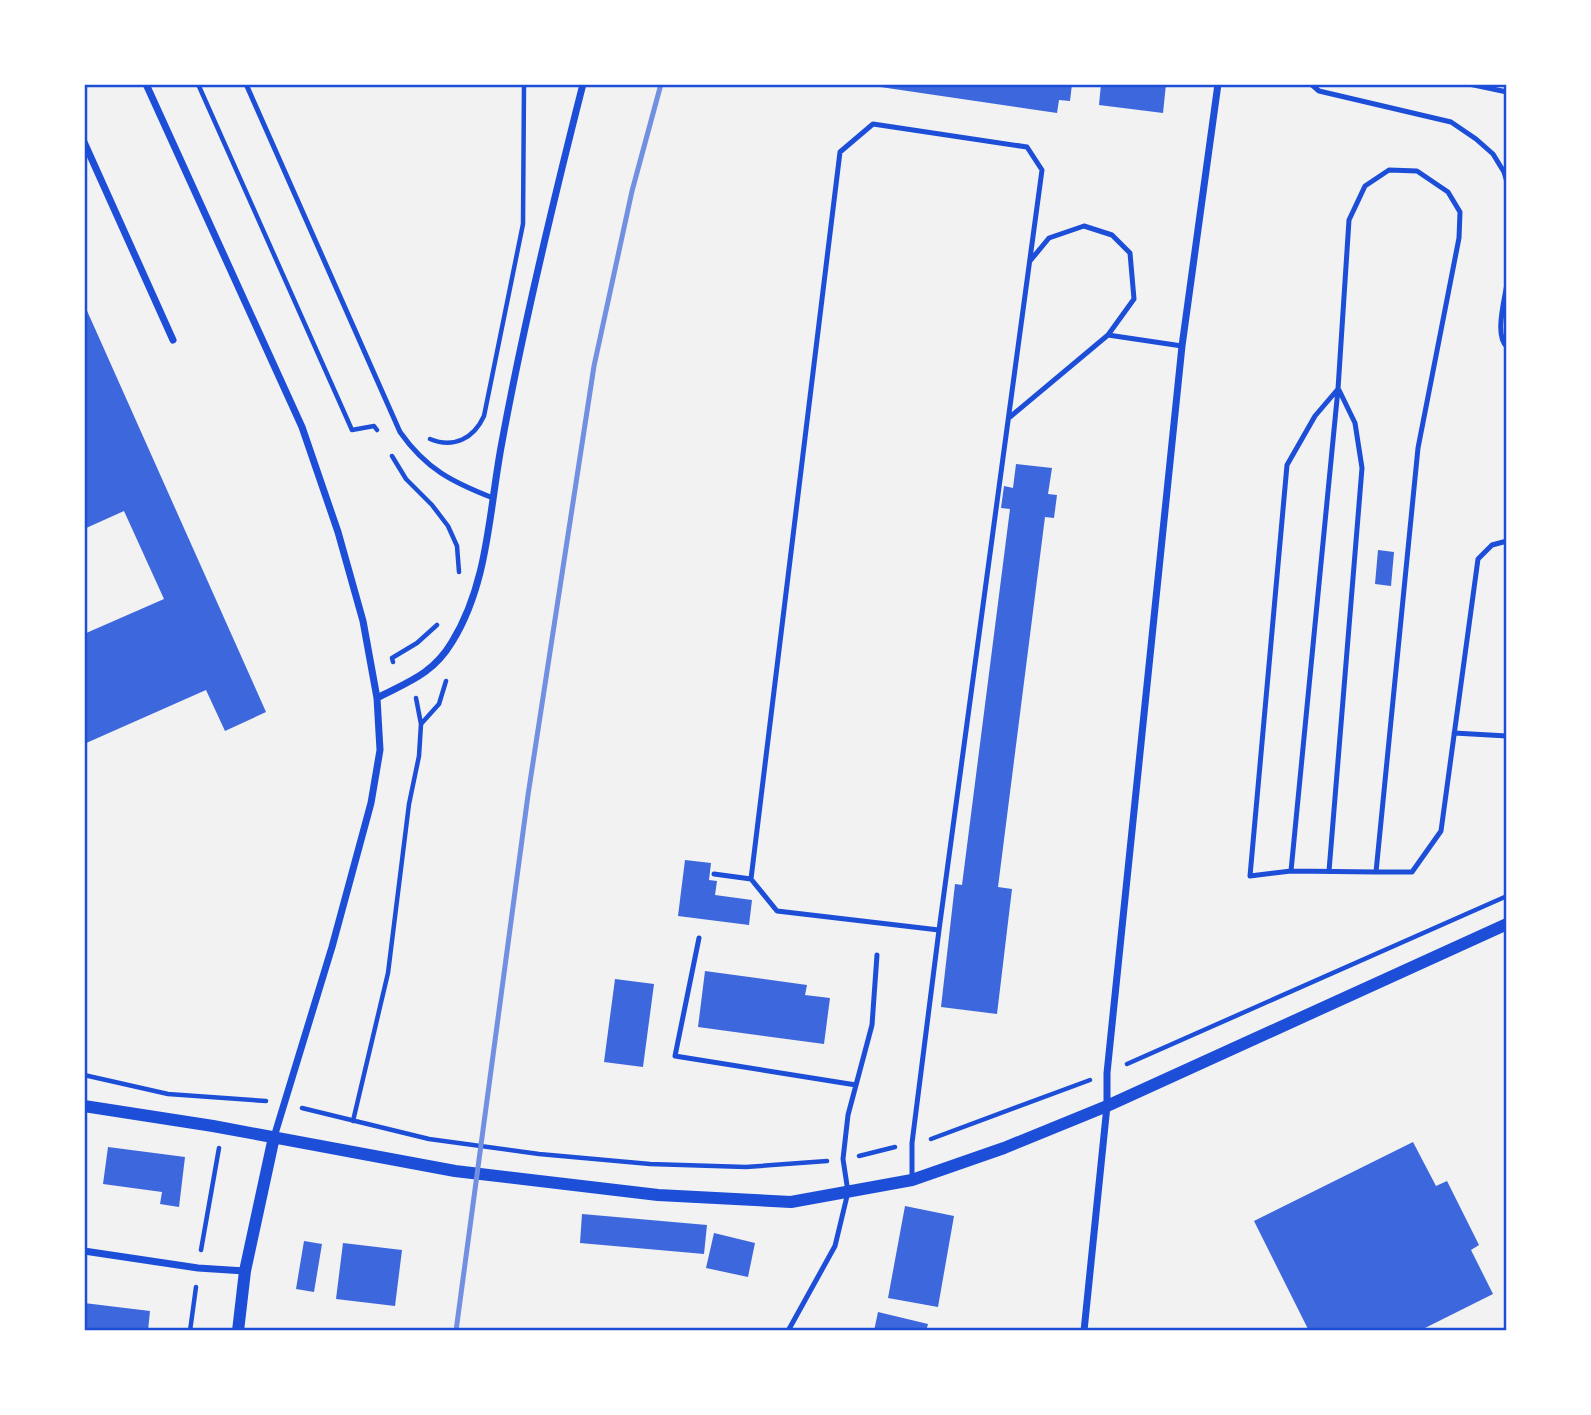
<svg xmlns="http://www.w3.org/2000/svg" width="1591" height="1415" font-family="Barlow,sans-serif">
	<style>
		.building { fill: #3d67dc }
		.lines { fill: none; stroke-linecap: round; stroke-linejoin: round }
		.path { stroke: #1d4ed8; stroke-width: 4.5 }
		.service { stroke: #1d4ed8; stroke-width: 5 }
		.minor { stroke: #1d4ed8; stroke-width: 7 }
		.tertiary { stroke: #1d4ed8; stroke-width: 12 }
		.rail { stroke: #7290e2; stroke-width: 5 }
		.neatline { fill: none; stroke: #1d4ed8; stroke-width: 2.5 }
	</style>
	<rect width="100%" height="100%" fill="#f2f2f2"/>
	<path class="building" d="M860 84H1072L1070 101 1059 100 1057 113Z
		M1101 84H1166L1163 113 1099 105Z
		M84 304 266 712 225 731 206 690 84 744V634L164 599 124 511 84 529Z
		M1016 464 1052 468 1048 494 1057 495 1054 518 1045 517 998 887 1012 889 997 1014 941 1007 955 884 962 885 1010 509 1001 508 1004 486 1013 488Z
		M1378 550 1394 552 1391 586 1375 584Z
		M685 860 711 863 709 880 717 881 715 895 752 900 749 925 678 916Z
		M705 971 807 985 805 995 830 998 824 1044 698 1027Z
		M615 979 654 984 643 1067 604 1062Z
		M1413 1142 1436 1186 1447 1181 1479 1245 1471 1250 1493 1294 1419 1331H1309L1254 1221Z
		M108 1147 185 1157 179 1207 160 1204 162 1192 103 1184Z
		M905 1206 954 1216 938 1307 888 1298Z
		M582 1214 707 1225 704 1254 580 1243Z
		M714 1233 755 1243 748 1277 706 1268Z
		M304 1241 322 1244 314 1292 296 1289Z
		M343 1243 402 1250 395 1306 336 1299Z
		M84 1303 150 1311 148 1331H84Z
		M878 1312 928 1324 926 1331H874Z"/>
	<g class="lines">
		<path class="path" d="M198 84 352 430 374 426 377 430
			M430 439C454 449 474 438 484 416L523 224 524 84
			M392 456 406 479 432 505 448 526 457 546 459 572
			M393 662 392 658 417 643 437 625
			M421 724 439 704 446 681
			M1127 1064 1507 896
			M84 1075 168 1094 266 1101
			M302 1108 429 1139 539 1154 650 1164 746 1167 827 1161
			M353 1121 388 973 409 804 419 756 421 724 416 698
			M931 1139 1090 1080
			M859 1156 895 1147
			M201 1250 219 1148
			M190 1331 196 1287"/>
		<path class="service" d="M246 84 400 432C426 469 452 482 493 498
			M1311 84 1319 91 1451 122 1476 139 1493 154 1504 172 1507 182
			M1469 84 1507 92
			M873 124 1027 147 1042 170 939 930 777 911 751 879 840 152Z
			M1507 283C1505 299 1494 336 1507 347
			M1108 335 1182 346
			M1010 417 1108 335 1134 299 1130 253 1112 235 1084 226 1049 238 1030 261
			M1454 733 1507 736
			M1291 871 1338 389 1349 220 1365 186 1389 170 1417 171 1448 192 1460 212 1459 238 1418 448 1376 872 1291 871 1250 876 1287 465 1315 416 1338 389
			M1329 871 1362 468 1355 423 1339 390
			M1376 872H1412L1441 831 1478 559 1492 545 1507 541
			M714 874 751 879
			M699 938 675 1056 856 1085
			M912 1180V1143L939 930
			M788 1331 835 1246 848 1192 843 1159 848 1115 872 1025 877 955"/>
		<path class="minor" d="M146 84 302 427 338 532 363 621 377 698 380 750 371 803 332 947 274 1137
			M84 142 173 340
			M377 698C408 682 433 674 452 642 489 582 489 509 502 442 524 322 553 202 583 84
			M84 1251 198 1268 245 1271
			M1084 1331 1107 1106V1073L1182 346 1218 84"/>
		<path class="tertiary" d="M84 1106 213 1126 455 1171 658 1195 791 1202 912 1180 1004 1148 1107 1106 1507 924
			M238 1331 245 1271 274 1137"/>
		<path class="rail" d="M456 1331 528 795 594 366 632 191 661 84"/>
	</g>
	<rect width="1591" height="1415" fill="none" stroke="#ffffff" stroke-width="172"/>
	<rect x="86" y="86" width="1419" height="1243" class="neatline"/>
</svg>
